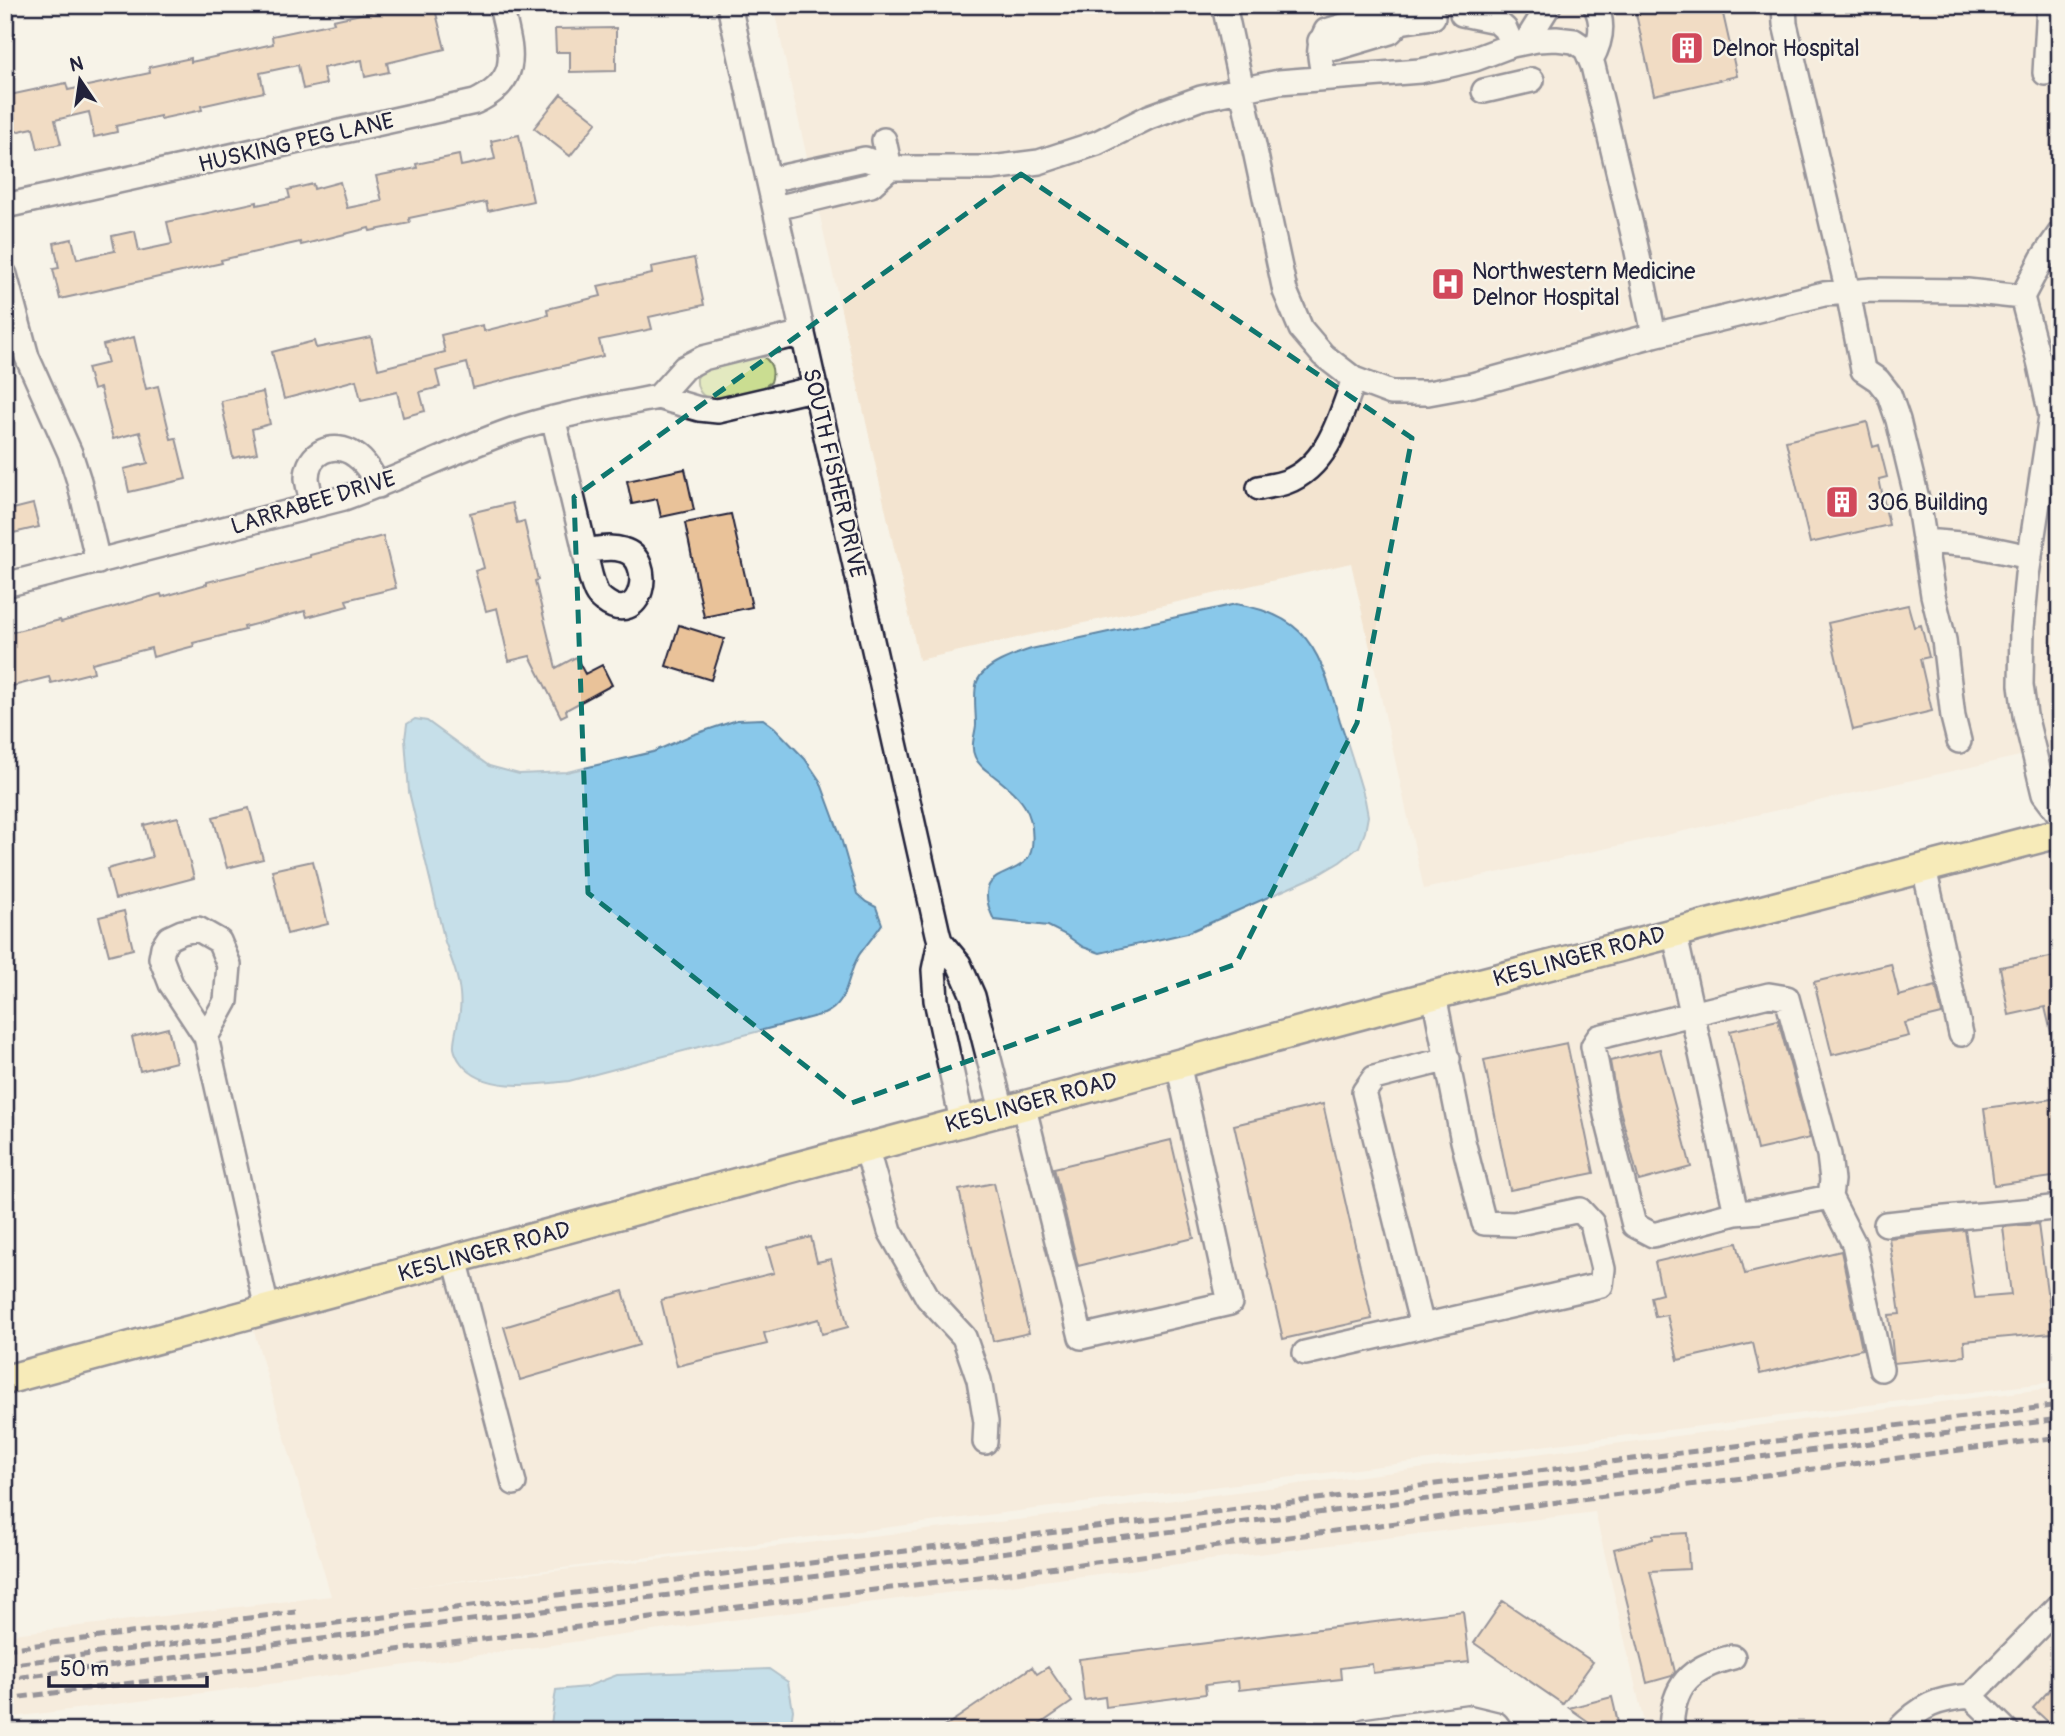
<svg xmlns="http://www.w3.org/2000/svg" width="2065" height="1736" font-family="Pangolin,sans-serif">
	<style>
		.built { fill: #f3e4d0 }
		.green { fill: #cadd91; stroke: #768066; stroke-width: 2 }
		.water { fill: #89c8ea; stroke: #6086a4; stroke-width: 2 }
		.building { fill: #e9c299; stroke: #22223b; stroke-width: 2 }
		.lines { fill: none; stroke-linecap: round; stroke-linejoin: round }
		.minor-casing { stroke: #22223b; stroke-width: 28 }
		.major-casing { stroke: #22223b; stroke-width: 33 }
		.minor { stroke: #f7f3e8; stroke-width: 23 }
		.major { stroke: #f6e381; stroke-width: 28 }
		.rail { stroke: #22223b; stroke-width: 5; stroke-dasharray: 10 5; stroke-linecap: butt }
		.marked { fill: none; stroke: #0f766e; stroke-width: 5; stroke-dasharray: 14 9; stroke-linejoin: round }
		.labels { text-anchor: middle; stroke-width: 5; stroke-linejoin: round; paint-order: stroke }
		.poi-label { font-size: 23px; fill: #22223b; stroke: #f7f3e8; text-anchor: start }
		.street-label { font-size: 23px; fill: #22223b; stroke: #f7f3e8 }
	</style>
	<rect width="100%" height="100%" fill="#f7f3e8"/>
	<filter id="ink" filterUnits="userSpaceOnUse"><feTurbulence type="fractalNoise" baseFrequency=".0143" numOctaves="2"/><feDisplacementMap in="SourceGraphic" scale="14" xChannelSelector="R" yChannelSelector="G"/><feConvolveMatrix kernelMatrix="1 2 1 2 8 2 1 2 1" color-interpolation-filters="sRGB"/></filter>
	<g filter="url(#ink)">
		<path class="built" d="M773 5H2060V747L1424 889 1351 563 919 660Z
			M2060 844V1381L410 1587 1026 1519 2060 1387V1731H1646L1595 1512 754 1617 218 1691 5 1718V1635L331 1596 251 1321Z"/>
		<path class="green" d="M760 355C771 360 775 370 771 382L761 389 713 400C702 398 696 389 697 378L703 369Z"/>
		<path class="water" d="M1236 604C1260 608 1283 615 1300 632 1323 655 1331 692 1340 721 1349 747 1357 773 1365 800L1368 816 1365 832 1359 847 1340 862 1316 876 1187 933 1100 953 1083 947 1066 935 1048 926 994 920C966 861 1028 883 1032 847 1036 811 1020 796 994 776 987 771 978 765 975 757 970 747 975 735 976 725 976 714 973 691 977 682 983 665 1016 654 1031 649Z
			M415 719 427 721 489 766 519 774 567 772 653 752 692 735 737 720 763 719 774 727 805 759 820 781 840 835 857 894 866 902 876 907 882 924C875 935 866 945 859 955 845 978 850 1002 824 1014L569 1081C536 1085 483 1093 461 1063 458 1059 455 1053 454 1048 453 1037 459 1022 460 1011 463 988 453 963 445 942L409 792 405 739 407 724Z
			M769 1669 788 1682 793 1710 790 1731H550L556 1690 586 1687 617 1675Z"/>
		<path class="building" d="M410 5H434L445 49 387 63 389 72 365 77 362 60 323 68 326 84 303 89 298 65 260 73 264 92 201 106 202 110 160 119V116L116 126 117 132 94 137 89 112 55 120 61 144 38 149 33 128 5 134V96L66 83 68 90 150 73 149 67 191 58V62L273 44 272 36 334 23 333 20 375 11 376 13Z
			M1634 5H1721L1737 76 1654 95Z
			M616 28V71L570 72V52H556L555 29Z
			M561 94 597 122 570 156 534 128Z
			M519 135 533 201 488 211 486 202 409 218 410 223 370 231 369 228 301 245 300 242 221 260 222 263 60 299 53 269 59 268 54 243 72 239 77 259 115 251 112 236 135 231 139 251 172 244 167 222 257 202V205L290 198 288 190 313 184 314 189 340 182 347 208 382 201 376 176 417 168 416 164 459 155 461 166 495 159 491 141Z
			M694 258 704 305 649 317 652 329 599 340 603 356 473 388 467 363 436 371 440 387 420 392 425 411 403 417 397 392 361 400 356 380 284 399 272 352 314 341 316 348 371 337 378 369 445 352 441 335 483 325 484 331 548 315 547 309 601 296 598 286 652 274 651 267Z
			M134 337 146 389 158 386 171 439 176 438 186 479 129 492 124 469 148 463 140 432 113 439 100 388 93 390 87 368 108 363 103 345Z
			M263 392 270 424 252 429 257 453 233 458 221 401Z
			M1867 422 1873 447 1879 445 1887 477 1879 479 1889 525 1810 543 1786 441Z
			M685 469 694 510 661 517 657 499 632 504 627 481Z
			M512 503 517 523 524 521 538 580 535 581 556 668 576 657 585 674 602 665 612 685 566 710 567 714 561 717 530 656 509 661 497 608 486 611 475 571 484 568 470 513Z
			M33 504 39 527 5 535V511Z
			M731 514 752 607 704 617 685 523Z
			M383 536 396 588 346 600 348 606 307 617 305 611 244 627 245 630 193 643 194 646 153 657 151 648 92 663 94 672 51 683 49 677 5 688V634L60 620 61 622 161 594 162 597 207 584V582L310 557V555Z
			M1908 605 1914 627 1921 625 1929 657 1920 659 1932 711 1853 730 1828 623Z
			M679 625 724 639 711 680 666 666Z
			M249 808 263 859 227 868 213 817Z
			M178 817 194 878 115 899 107 869 152 857 144 825Z
			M313 861 328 924 287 934 272 870Z
			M124 911 133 949 109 955 99 917Z
			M2060 955V1040L2053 1041 2045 1007 2009 1015 2000 967Z
			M1891 964 1899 996 1936 986 1942 1014 1905 1023 1909 1036 1832 1055 1814 982Z
			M1778 1020 1810 1138 1757 1150 1730 1031Z
			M168 1028 176 1062 140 1071 132 1037Z
			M1567 1043 1594 1173 1510 1190 1484 1060Z
			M1660 1049 1691 1167 1639 1181 1616 1095 1610 1061Z
			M2060 1098V1176L1994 1185 1984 1108Z
			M1323 1104 1372 1319 1283 1339 1234 1125Z
			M1171 1140 1194 1238 1078 1266 1054 1168Z
			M994 1183 1029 1333 993 1341 959 1190Z
			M2038 1224 2047 1292H2048L2052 1333 1964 1341 1965 1356 1894 1363 1889 1315 1900 1314 1889 1238 1965 1230 1975 1298 2011 1295 2003 1227Z
			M811 1237 817 1262 831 1259 848 1327 822 1334 819 1319 764 1333 767 1344 677 1366 661 1300 774 1273 767 1248Z
			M1737 1243 1745 1274 1841 1251 1862 1349 1760 1374 1753 1343 1678 1360 1667 1315 1655 1317 1651 1297 1662 1294 1655 1262Z
			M623 1291 639 1345 520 1380 504 1327Z
			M1687 1533 1689 1569 1650 1571 1675 1672 1672 1676 1647 1683 1614 1549 1653 1539V1535Z
			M1503 1601 1593 1662 1563 1704 1474 1643Z
			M1463 1611 1469 1662 1373 1673 1372 1664 1340 1668 1341 1679 1239 1690 1238 1681 1205 1685 1206 1694 1106 1707 1105 1697 1084 1700 1079 1659Z
			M1032 1667 1037 1674 1048 1667 1072 1702 1030 1731H938Z
			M2060 1678V1731H2058L2033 1708Z
			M1612 1697 1620 1731H1602L1569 1708Z"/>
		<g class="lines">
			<defs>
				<path id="minor" d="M729 5 938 934 940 941 959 964 973 996 1002 1110
					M1224 5 1285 291 1301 329 1323 355 1354 379 1391 393H1428L1472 385 1654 335 1824 294 1872 290 1967 291 2022 297
					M1784 5 1785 24 1848 292 1863 370 1878 380 1889 394 1898 420 1919 507 1933 595 1944 640 1953 717 1959 741
					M1462 14 1496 21 1505 29 1512 45
					M1400 22 1433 17
					M1320 41 1336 48 1390 32 1400 22 1387 16 1363 20 1326 31C1316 50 1320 57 1324 78
					M1526 42 1549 5
					M1591 60C1601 42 1605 24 1595 5
					M2045 73 2049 5
					M1484 91 1532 80
					M884 140 890 168
					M769 180 865 159 890 168H991L1039 162 1097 143 1149 117 1201 98 1279 82 1420 71 1446 66 1475 59 1512 45 1537 40 1556 39 1574 41 1586 49 1593 66 1635 242 1654 335
					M5 206 475 102C525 78 510 49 501 5
					M776 208 871 185 890 168
					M5 275 27 357 70 453 79 481 98 562
					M803 333 703 358 684 368 658 397 699 409 718 411 816 388
					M2051 416 2027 575 2022 628 2021 685 2025 715 2044 794 2060 815
					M553 418C563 457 572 496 581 534 586 553 588 575 596 592 598 596 599 597 603 600 642 631 657 559 623 550 611 546 597 549 585 551
					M2054 430 2040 365 2022 297 2042 259 2060 233
					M1259 488C1268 486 1278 485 1286 482 1328 466 1340 418 1354 379
					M313 506C311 497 308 487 307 478 307 452 334 440 355 455 366 462 372 475 378 486
					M1924 541 1973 545 2030 557
					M5 585 344 498C401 478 455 450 512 430 559 414 609 407 658 397
					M1924 868 1961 1034
					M1674 931 1736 1213 1653 1235 1634 1225 1606 1115 1593 1046 1599 1037 1769 995 1787 998 1829 1155 1832 1180 1830 1197 1760 1211 1736 1213
					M940 941 934 970 936 1000 962 1121
					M206 1037 226 1001 229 965 219 941 198 929 182 932 169 938 163 947 161 958 171 984 206 1037 267 1309
					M1023 1104 1081 1337 1230 1303 1178 1063
					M866 1147 890 1231 928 1298 964 1337 979 1380 986 1422 985 1442
					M1830 1197 1854 1244 1881 1369
					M1886 1224C1944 1217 2002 1214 2060 1207
					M455 1259 514 1483
					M1422 1326 1364 1092 1374 1078 1448 1059
					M1305 1353 1601 1285 1603 1269 1592 1223 1580 1210 1514 1224 1484 1223 1463 1141 1434 995
					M1365 1731 1467 1717 1496 1724 1501 1731
					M1671 1731C1672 1685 1690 1667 1733 1657
					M1897 1731C1922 1705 1936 1699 1971 1696
					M2007 1731 1971 1696 2060 1605"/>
				<path id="major" d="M5 1380 1434 995 2060 833"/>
			</defs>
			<use href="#minor" class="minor-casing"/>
			<use href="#major" class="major-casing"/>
			<use href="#minor" class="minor"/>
			<use href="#major" class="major"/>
			<path class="rail" d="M5 1649 296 1612
				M5 1665 2060 1405
				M5 1679 2060 1419
				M5 1699 1010 1573 2060 1437"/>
		</g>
	</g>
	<path d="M0 0H2065V1736H0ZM1021 174 1412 438 1357 723 1236 964 852 1103 588 893 574 497Z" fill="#f7f3e8" fill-opacity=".55" fill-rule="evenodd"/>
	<path class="marked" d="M1021 174 1412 438 1357 723 1236 964 852 1103 588 893 574 497Z"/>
	<defs>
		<symbol id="building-square" viewBox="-11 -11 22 22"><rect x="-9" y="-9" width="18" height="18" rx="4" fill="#d1495b" stroke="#f7f3e8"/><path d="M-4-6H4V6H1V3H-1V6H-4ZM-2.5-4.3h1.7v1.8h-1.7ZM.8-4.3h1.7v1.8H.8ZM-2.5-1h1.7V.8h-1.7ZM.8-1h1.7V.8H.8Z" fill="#fff"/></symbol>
		<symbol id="hospital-square" viewBox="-11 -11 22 22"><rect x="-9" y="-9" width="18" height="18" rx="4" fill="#d1495b" stroke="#f7f3e8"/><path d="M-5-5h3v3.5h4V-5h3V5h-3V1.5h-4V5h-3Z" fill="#fff"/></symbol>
	</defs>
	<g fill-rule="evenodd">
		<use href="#building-square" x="1668" y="29" width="38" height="38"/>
		<use href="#hospital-square" x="1429" y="265" width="38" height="38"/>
		<use href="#building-square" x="1823" y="483" width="38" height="38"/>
	</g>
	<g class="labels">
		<g class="poi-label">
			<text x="1712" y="56">Delnor Hospital</text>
			<text x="1472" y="279">Northwestern Medicine<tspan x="1472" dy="26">Delnor Hospital</tspan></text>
			<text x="1867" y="510">306 Building</text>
		</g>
		<g class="street-label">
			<text transform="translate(296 142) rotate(-13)" y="8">HUSKING PEG LANE</text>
			<text transform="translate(835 473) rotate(77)" y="8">SOUTH FISHER DRIVE</text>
			<text transform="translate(313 502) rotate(-17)" y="8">LARRABEE DRIVE</text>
			<text transform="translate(1579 956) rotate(-15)" y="8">KESLINGER ROAD</text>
			<text transform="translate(1031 1102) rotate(-15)" y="8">KESLINGER ROAD</text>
			<text transform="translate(484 1251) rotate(-15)" y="8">KESLINGER ROAD</text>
		</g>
	</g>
	<rect width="2065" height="1736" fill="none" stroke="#f7f3e8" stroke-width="28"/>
	<rect x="14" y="14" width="2037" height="1708" fill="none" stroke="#22223b" stroke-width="2.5" filter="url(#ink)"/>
	<g transform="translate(80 80) rotate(347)" stroke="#f7f3e8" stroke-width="5" paint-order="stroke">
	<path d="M0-5L12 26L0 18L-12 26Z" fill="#22223b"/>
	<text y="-10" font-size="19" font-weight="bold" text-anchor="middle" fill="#22223b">N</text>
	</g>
	<path d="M49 1676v10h158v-10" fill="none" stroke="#22223b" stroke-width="3.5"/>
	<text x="60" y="1676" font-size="21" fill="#22223b" stroke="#f7f3e8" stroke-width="5" paint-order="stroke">50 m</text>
</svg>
